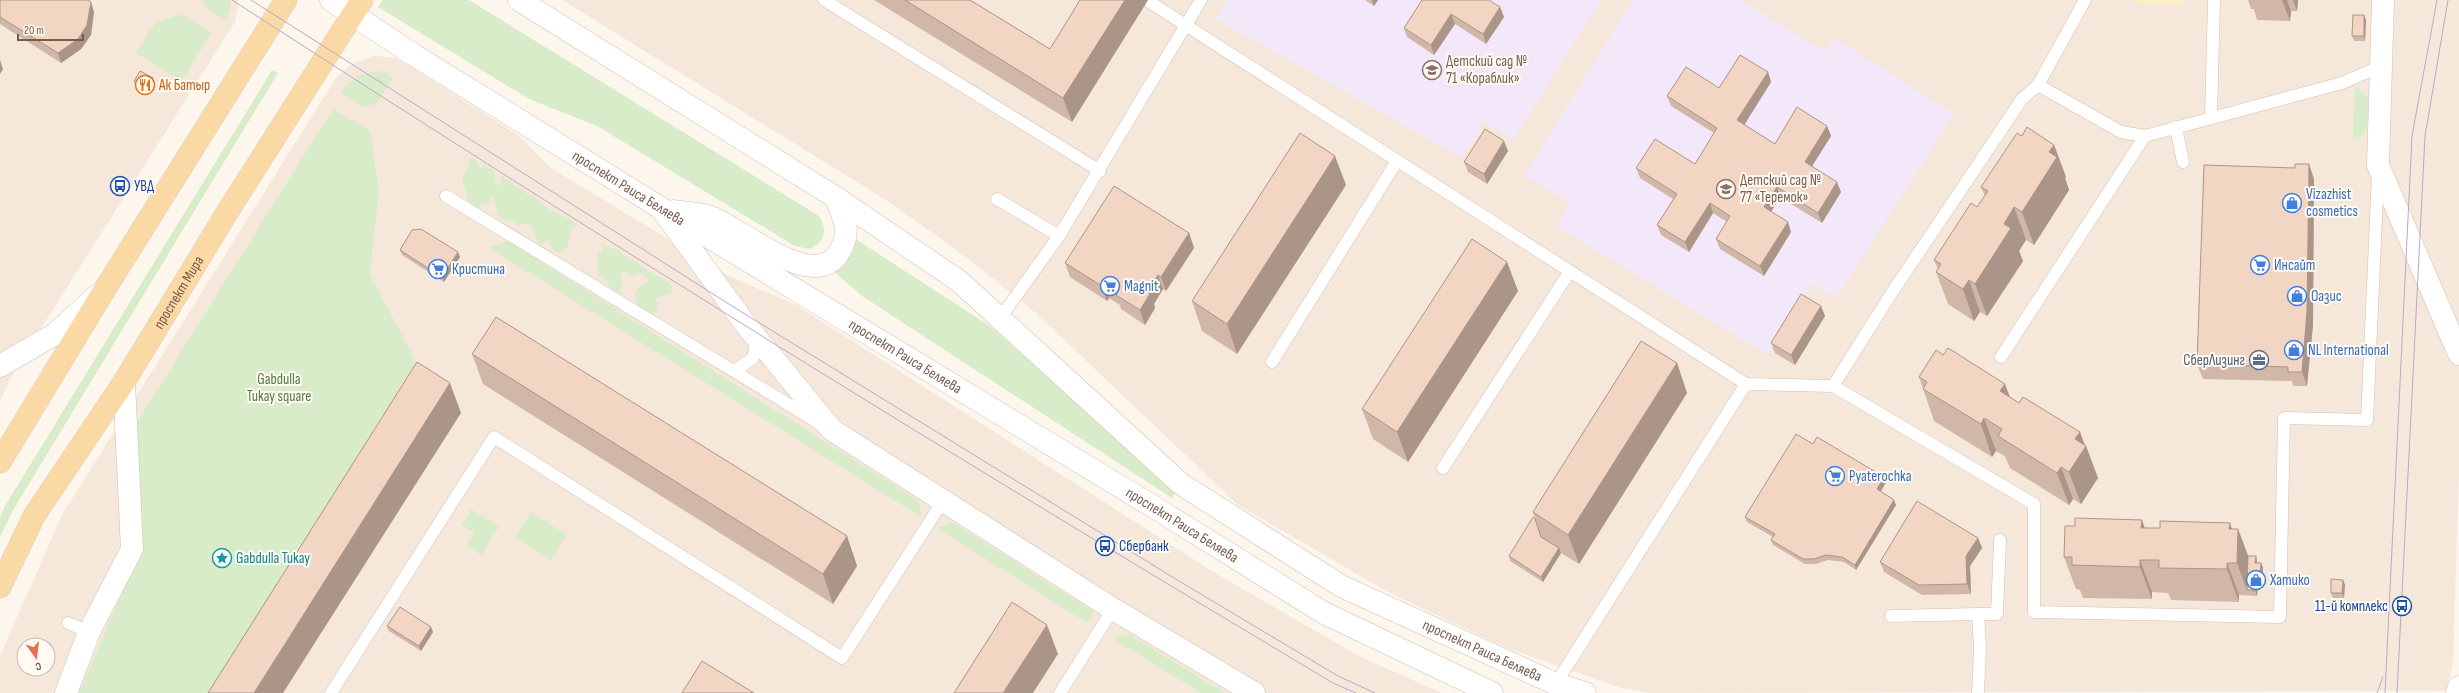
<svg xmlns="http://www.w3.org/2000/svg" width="2459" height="693" font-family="'Sofia Sans Condensed',sans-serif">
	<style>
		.residential { fill: #f5e8da; fill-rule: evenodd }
		.education { fill: #f3e8fa }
		.green { fill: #d8ecc9 }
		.sand { fill: #fcefc7 }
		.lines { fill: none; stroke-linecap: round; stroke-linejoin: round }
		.service-casing { stroke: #d1beb0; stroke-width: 13 }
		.minor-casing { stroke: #d1beb0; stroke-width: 23 }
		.tertiary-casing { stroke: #d1beb0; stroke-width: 23 }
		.primary-casing { stroke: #dad1cd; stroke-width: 23 }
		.service { stroke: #fff; stroke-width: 12 }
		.minor { stroke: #fff; stroke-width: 22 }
		.tertiary { stroke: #fff; stroke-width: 22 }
		.primary { stroke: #fbd9a5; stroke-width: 22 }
		.tram { stroke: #b9a8c9; stroke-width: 1 }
		.wall { fill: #d1b7a8 }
		.shaded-wall { fill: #aa9588 }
		.building { fill: #f3d5c3; stroke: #aa9588 }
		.labels { text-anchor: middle; stroke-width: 4; stroke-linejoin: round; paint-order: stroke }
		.education-label { font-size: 15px; fill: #785e54; stroke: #fffaf3; text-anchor: start }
		.food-label { font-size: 15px; fill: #c56008; stroke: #fffaf3; text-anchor: start }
		.transit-label { font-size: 15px; fill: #164399; stroke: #fffaf3; text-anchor: start }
		.street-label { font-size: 15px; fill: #7a5c4d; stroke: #fffaf3 }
		.shop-label { font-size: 15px; fill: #366cbe; stroke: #fffaf3; text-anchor: start }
		.service-label { font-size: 15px; fill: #4e5e75; stroke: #fffaf3; text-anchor: end }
		.park-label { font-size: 15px; fill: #537a41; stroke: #fffaf3 }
		.culture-label { font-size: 15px; fill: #0d838f; stroke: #fffaf3; text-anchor: start }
	</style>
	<rect width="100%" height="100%" fill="#fdf6ec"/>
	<path class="residential" d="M0 0H237L238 8 235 22 16 368 0 401Z
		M562 0H2459V471L2453 663 2446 691 1650 693 1618 687 1504 647 1388 592 1238 505 1037 314 970 260 889 202Z
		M374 56 396 58 518 135 551 168 729 276 796 305 1215 573 1359 656 1442 693H0V656L62 515 336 78 353 63ZM24 645H48V669H24Z"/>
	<path class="education" d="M1227 0H1601L1513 140 1485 122 1462 158 1216 19Z
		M1633 0H1741L1825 52 1834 38 1954 114 1836 298 1811 284 1767 355 1556 226 1570 203 1524 176Z"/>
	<path class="green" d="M203 0H230L231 7 225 20 206 8Z
		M383 0H469L819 216C828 230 825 241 810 249L795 246 597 126 529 99 378 7Z
		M182 14 212 33 181 81 136 53 155 23Z
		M272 70 278 73 12 512 0 537V517L5 506Z
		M382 71 393 78 376 104 363 107 340 93C351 78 363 72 382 71Z
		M2355 87 2362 91 2368 99 2367 129 2362 137 2353 140Z
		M333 109 370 131 379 190 370 274 416 362 208 693H79L139 553 134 427Z
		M474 158 480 169 484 165 494 171 495 181 498 186 501 184 500 179 502 176 513 183 515 187 523 189 528 195H532C538 200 544 204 549 209 558 216 571 216 577 227L570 229V239L565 252 559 253 554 251 548 240 540 246 529 224 517 225 511 220 504 221 499 217 494 198H491L488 204H482L477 210 469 202 462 179 469 166 468 159Z
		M854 238 990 326 1176 492 1172 498 862 296 833 271 846 261Z
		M508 241 917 500 920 507 921 517 488 247Z
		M602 243 613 249H617L625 257 637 262 640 266 671 284 673 292 655 298 658 304V311L650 313 638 307 635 296 637 288 649 281 645 274 640 273 631 277 625 271 620 274 623 286 619 291 612 292 608 282 598 276 597 254 602 251Z
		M471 509 499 527 481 555 466 545 474 532 462 525Z
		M531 512 567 535 551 560 515 538Z
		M952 522 1094 612 1087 623 937 528Z
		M1128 634 1225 693H1201L1112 638Z"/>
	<path class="sand" d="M2134 0H2183V5L2134 3Z"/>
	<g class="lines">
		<defs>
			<path id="service" d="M824 0 1100 171
				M1148 1 1746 384 1553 688
				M2038 85 2085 0
				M2211 118 2214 0
				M2176 127 2183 162
				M446 196 819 423
				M997 199 1059 236
				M1001 317 1059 236 1201 0
				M2001 357 2145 136
				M1272 362 1397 161
				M734 371 753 358 757 339
				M1746 384 1833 386 1891 294 2022 99 2038 85 2121 132 2145 136 2342 83 2381 66
				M1833 386 2034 504V612L2280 617 2284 418 2367 420 2378 174
				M1443 468 1570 271
				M1978 614H1997L2000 540
				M1891 616 1978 614 1980 648 1978 693
				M68 623 89 632
				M331 693 494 437 842 658 943 501
				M1060 693 1113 609"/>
			<path id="minor" d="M2383 0 2378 165 2459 354
				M661 208 746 325 832 430 1113 609 1254 693
				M0 366 55 334 98 295
				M66 693 89 632 132 549 124 382"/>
			<g id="tertiary">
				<path id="s1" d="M331 0 414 55 661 208 1162 512 1324 613 1492 693"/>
				<path id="s2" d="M519 0 835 197 959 281 1181 484 1341 586 1556 684 1585 693"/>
				<path d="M674 211C686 213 700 213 711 217 740 228 812 292 838 254 852 233 845 219 835 197"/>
				<path d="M2457 693 2459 687"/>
			</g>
			<g id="primary">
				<path d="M0 462 105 289 286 0"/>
				<path id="s3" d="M0 587 34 516 124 382 228 211 362 0"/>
			</g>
		</defs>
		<use href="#service" class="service-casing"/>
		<use href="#minor" class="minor-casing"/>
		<use href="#tertiary" class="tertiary-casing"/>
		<use href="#primary" class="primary-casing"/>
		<use href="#service" class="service"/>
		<use href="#minor" class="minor"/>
		<use href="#tertiary" class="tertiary"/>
		<use href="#primary" class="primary"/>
		<path class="tram" d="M232 0C594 235 962 462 1333 683L1356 693
			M251 0 732 306 1174 578 1338 676 1375 693
			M2377 693 2383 677
			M2385 693 2412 136 2437 0
			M2397 693 2425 136 2448 0"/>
	</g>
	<path class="wall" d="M0 0 94 12 91 35 81 49 61 63 0 24Z
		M874 0H970L1050 49 1080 0H1148L1072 122Z
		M1365 0H1378L1374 6Z
		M1422 0 1500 7 1504 17 1486 44 1455 24 1434 55 1407 37 1404 28Z
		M2248 0H2298L2297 11H2291L2290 21 2257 20 2254 9H2251Z
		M2366 20 2365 41H2354L2352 36Z
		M1768 72 1771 82 1744 125 1775 144 1827 126 1831 136 1812 166 1841 192 1822 223 1780 197 1771 211 1791 232 1764 276 1720 249 1716 239 1727 222 1713 213 1689 252 1661 235 1657 225 1673 199 1640 178 1636 168 1695 164 1714 133 1671 106 1667 96 1719 88Z
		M134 81 155 83 149 94 136 86Z
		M2022 136 2054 145 2066 177 2065 178 2069 190 2034 245 2026 240 2019 251 2023 261 1987 316 1980 312 1974 321 1948 304 1936 272 1938 269 1934 260 1977 207 1985 196 1981 187Z
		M1508 151 1487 184 1468 172 1464 162Z
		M2314 179 2313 325 2307 386H2293L2292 381 2203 379 2197 364Z
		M1346 185 1237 354 1202 331 1192 301Z
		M1189 233 1194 248 1166 291 1163 289 1154 304 1155 308 1145 325 1121 309 1120 305 1109 298 1107 301 1070 277 1065 263Z
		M400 250 460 257 444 282 402 255Z
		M1507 262 1518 291 1408 462 1373 439 1362 409Z
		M1821 306 1825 316 1795 365 1775 353 1771 343Z
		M472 354 847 536 857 566 833 604 483 384Z
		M1677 363 1687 393 1579 564 1561 553 1543 582 1510 561 1509 556 1535 519 1533 512Z
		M1919 377 2010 397 2019 403 2080 432 2085 445 2086 446 2098 478 2081 504 2073 499 2069 505 2010 468 2005 456 1996 451 1992 457 1934 421Z
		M1813 444 1886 482 1881 492 1896 505 1856 570 1844 562 1828 560 1816 564H1805L1773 545 1771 540 1773 537 1747 522 1745 517Z
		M2142 520 2144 528 2238 529 2248 556H2256L2257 563H2261L2263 568 2262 585H2258L2257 596 2239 595V602L2171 600 2168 593 2152 592V599L2083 598 2080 590 2076 589 2064 557Z
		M1978 538 1982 548 1970 566 1971 594 1922 595 1884 572 1880 562Z
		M2343 580 2345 585 2344 598H2333L2331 593Z
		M387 626 433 632 421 651 389 631Z"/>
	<path class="shaded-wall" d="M1125 0H1148L1072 122 1063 98Z
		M1372 0H1378L1374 6Z
		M2282 0H2287L2291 11 2290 21Z
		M2293 0H2298L2297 11Z
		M91 2 94 12 91 35 81 49 61 63 58 53Z
		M1500 7 1504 17 1486 44 1483 34Z
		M1451 14 1455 24 1434 55 1431 45Z
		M2364 15 2366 20 2365 41 2364 36Z
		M0 60 3 69 0 74Z
		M1768 72 1771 82 1741 130 1737 120Z
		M153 78 155 83 149 94 147 88Z
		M1827 126 1831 136 1809 171 1805 162Z
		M1504 141 1508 151 1487 184 1484 174Z
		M2054 145 2066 177 2065 178 2069 190 2034 245 2022 212 2049 152Z
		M1335 156 1346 185 1237 354 1227 324Z
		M2309 164 2314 179 2313 325 2307 386 2302 372Z
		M1837 182 1841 192 1822 223 1818 213Z
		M1777 187 1780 197 1768 217 1764 207Z
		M1710 203 1713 213 1689 252 1685 242Z
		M2014 207 2026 240 2019 251 2023 261 1987 316 1975 284 2004 224Z
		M1788 222 1791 232 1764 276 1760 266Z
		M1189 233 1194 248 1166 291 1161 277Z
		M458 252 460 257 444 282 442 277Z
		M1507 262 1518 291 1408 462 1397 432Z
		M1158 275 1163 289 1154 304 1155 308 1145 325 1140 310 1147 292Z
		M1969 280 1980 312 1974 321 1963 289Z
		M1104 284 1109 298 1107 301 1102 286Z
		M1821 306 1825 316 1795 365 1791 355Z
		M1677 363 1687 393 1579 564 1568 535Z
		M450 383 461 413 283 693H254Z
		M2005 384 2017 416 2000 391Z
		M1984 418 1996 451 1992 457 1981 424Z
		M2080 432 2085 447 2086 446 2098 478 2081 504 2069 472 2075 439Z
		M2061 467 2073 499 2069 505 2057 473Z
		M1884 477 1886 482 1879 494 1877 489Z
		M1894 500 1896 505 1856 570 1855 565Z
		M2142 520 2153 552 2141 528Z
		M2230 523 2237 544 2238 529 2250 561 2247 590 2237 563 2229 529Z
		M847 536 857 566 833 604 823 574Z
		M1978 538 1982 548 1970 566 1971 594 1967 584 1966 556Z
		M1559 548 1561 553 1543 582 1541 577Z
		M2256 556 2257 561V568L2255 563Z
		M2140 560 2152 592V599L2140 567Z
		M2227 563 2239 595V602L2227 569Z
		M2261 563 2263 568 2262 585 2260 580Z
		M2256 580 2258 585 2257 596 2255 590Z
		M2343 580 2345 585 2344 598 2342 593Z
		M1047 625 1058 654 1033 693H1003Z
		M431 627 433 632 421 651 419 646Z"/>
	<path class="building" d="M0 0H88L91 2 87 25 78 39 58 53 0 17Z
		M905 0H970L1050 49 1080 0H1125L1063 98Z
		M1422 0H1489L1500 7 1483 34 1451 14 1431 45 1404 28Z
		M2353 15H2364V36H2352Z
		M1740 55 1768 72 1737 120 1775 144 1797 107 1827 126 1805 162 1837 182 1818 213 1777 187 1764 207 1788 222 1760 266 1716 239 1730 216 1710 203 1685 242 1657 225 1677 194 1636 168 1655 139 1695 164 1717 128 1667 96 1686 67 1719 88Z
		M140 71 153 78 147 88 134 81Z
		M2027 127 2054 145 2049 152 2057 157 2022 212 2014 207 2004 224 2011 228 1975 284 1969 280 1963 289 1936 272 1941 264 1934 260 1971 203 1977 207 1988 191 1981 187 2017 133 2022 136Z
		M1485 129 1504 141 1484 174 1464 162Z
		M1300 133 1335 156 1227 324 1192 301Z
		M2295 164H2309L2307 311 2302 372H2288V367L2197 364 2204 165 2295 168Z
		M1114 186 1189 233 1161 277 1158 275 1147 292 1150 294 1140 310 1116 295 1118 293 1104 284 1102 286 1065 263Z
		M421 229 458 252 442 277 400 250 412 230Z
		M1472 239 1507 262 1397 432 1362 409Z
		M1801 294 1821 306 1791 355 1771 343Z
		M496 317 847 536 823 574 472 354Z
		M1641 341 1677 363 1568 535 1533 512Z
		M1948 348 2005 384 2000 391 2019 403 2023 397 2080 432 2075 439 2086 446 2069 472 2061 467 2057 473 1998 436 2002 429 1984 418 1981 424 1923 389 1927 382 1919 377 1936 350 1943 355Z
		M417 362 450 383 254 693H208Z
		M1796 434 1813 444 1817 437 1884 477 1877 489 1894 500 1855 565 1842 557 1826 555 1814 559H1803L1771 540 1775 534 1745 517Z
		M1917 501 1978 538 1966 556 1967 584 1919 585 1880 562Z
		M1533 517 1535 519 1541 537 1559 548 1541 577 1509 556Z
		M2075 518 2142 520 2141 528H2160V521L2230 523 2229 529H2238L2237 563H2227V569L2159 568V560H2140V567L2072 565V557H2064L2065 526H2075Z
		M2248 556H2256L2255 563H2261L2260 580H2256L2255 590H2247Z
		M2331 579 2343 580 2342 593H2331Z
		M1012 602 1047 625 1003 693H954Z
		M400 607 431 627 419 646 387 626Z
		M702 661 754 693H682Z"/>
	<defs>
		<symbol id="school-ring" viewBox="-11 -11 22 22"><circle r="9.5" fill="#fffaf3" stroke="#8d6e63" stroke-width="1.5"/><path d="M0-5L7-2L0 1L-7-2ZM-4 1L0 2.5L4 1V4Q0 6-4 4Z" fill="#8d6e63"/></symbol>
		<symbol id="restaurant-ring" viewBox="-11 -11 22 22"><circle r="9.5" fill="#fffaf3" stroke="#e8710a" stroke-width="1.5"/><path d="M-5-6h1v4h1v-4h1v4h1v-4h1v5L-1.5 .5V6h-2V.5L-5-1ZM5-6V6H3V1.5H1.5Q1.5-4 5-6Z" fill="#e8710a"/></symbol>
		<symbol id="bus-ring" viewBox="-11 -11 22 22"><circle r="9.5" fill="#fffaf3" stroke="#1a4fb4" stroke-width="1.5"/><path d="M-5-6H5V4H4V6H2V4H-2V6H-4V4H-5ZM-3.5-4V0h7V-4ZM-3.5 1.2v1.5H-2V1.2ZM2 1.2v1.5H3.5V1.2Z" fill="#1a4fb4"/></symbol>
		<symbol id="shop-ring" viewBox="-11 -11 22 22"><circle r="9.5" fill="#fffaf3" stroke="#3f7fe0" stroke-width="1.5"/><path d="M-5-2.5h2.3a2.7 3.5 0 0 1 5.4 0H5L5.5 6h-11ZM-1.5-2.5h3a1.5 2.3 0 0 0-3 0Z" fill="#3f7fe0"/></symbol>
		<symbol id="supermarket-ring" viewBox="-11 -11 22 22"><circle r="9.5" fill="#fffaf3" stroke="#3f7fe0" stroke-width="1.5"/><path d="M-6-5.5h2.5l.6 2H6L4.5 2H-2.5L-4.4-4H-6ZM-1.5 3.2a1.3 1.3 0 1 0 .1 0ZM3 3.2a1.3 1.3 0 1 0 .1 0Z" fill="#3f7fe0"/></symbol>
		<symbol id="office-ring" viewBox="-11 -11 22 22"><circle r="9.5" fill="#fffaf3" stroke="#5c6f8a" stroke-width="1.5"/><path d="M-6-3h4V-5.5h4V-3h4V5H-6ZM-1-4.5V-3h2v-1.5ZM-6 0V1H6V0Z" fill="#5c6f8a"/></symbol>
		<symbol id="sight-ring" viewBox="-11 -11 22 22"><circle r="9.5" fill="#fffaf3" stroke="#0f9aa8" stroke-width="1.5"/><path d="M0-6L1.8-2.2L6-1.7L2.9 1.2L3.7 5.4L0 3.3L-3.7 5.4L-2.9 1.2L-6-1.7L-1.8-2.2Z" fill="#0f9aa8"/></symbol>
	</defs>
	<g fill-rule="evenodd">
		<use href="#school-ring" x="1421" y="59" width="22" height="22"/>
		<use href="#restaurant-ring" x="134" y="74" width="22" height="22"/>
		<use href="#bus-ring" x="109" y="175" width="22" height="22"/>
		<use href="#school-ring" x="1715" y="178" width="22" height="22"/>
		<use href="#shop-ring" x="2281" y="192" width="22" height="22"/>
		<use href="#supermarket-ring" x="2249" y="254" width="22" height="22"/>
		<use href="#supermarket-ring" x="427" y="258" width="22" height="22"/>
		<use href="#supermarket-ring" x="1099" y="275" width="22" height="22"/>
		<use href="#shop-ring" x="2286" y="285" width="22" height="22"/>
		<use href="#shop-ring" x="2283" y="339" width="22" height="22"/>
		<use href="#office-ring" x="2248" y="349" width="22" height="22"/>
		<use href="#supermarket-ring" x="1824" y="465" width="22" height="22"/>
		<use href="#bus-ring" x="1094" y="535" width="22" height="22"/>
		<use href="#sight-ring" x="211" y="547" width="22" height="22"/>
		<use href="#shop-ring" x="2245" y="569" width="22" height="22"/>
		<use href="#bus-ring" x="2391" y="595" width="22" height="22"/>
	</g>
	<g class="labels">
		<g class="education-label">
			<text x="1446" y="66">Детский сад №<tspan x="1446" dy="17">71 «Кораблик»</tspan></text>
			<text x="1740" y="185">Детский сад №<tspan x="1740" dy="17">77 «Теремок»</tspan></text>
		</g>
		<g class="food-label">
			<text x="159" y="90">Ак Батыр</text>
		</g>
		<g class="transit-label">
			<text x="134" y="191">УВД</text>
			<text x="1119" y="551">Сбербанк</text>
			<text x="2388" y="611" text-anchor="end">11-й комплекс</text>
		</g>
		<g class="street-label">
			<text dy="5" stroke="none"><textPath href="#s1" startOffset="352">проспект Раиса Беляева</textPath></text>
			<text dy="5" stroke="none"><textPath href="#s3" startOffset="345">проспект Мира</textPath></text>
			<text dy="5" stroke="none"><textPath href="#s1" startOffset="676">проспект Раиса Беляева</textPath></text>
			<text dy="5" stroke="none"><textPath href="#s1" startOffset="1000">проспект Раиса Беляева</textPath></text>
			<text dy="5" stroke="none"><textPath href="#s2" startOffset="1168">проспект Раиса Беляева</textPath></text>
		</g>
		<g class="shop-label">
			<text x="2306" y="199">Vizazhist<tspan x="2306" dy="17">cosmetics</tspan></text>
			<text x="2274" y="270">Инсайт</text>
			<text x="452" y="274">Кристина</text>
			<text x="1124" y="291">Magnit</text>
			<text x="2311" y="301">Оазис</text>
			<text x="2308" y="355">NL International</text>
			<text x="1849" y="481">Pyaterochka</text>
			<text x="2270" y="585">Хатико</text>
		</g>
		<g class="service-label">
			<text x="2245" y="365">СберЛизинг</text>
		</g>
		<g class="park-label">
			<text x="279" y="384">Gabdulla<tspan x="279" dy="17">Tukay square</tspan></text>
		</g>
		<g class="culture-label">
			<text x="236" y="563">Gabdulla Tukay</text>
		</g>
	</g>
	<g transform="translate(36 657) rotate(166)"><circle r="19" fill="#fffaf3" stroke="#cabbb1"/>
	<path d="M0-3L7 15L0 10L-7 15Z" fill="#e76f51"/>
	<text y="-6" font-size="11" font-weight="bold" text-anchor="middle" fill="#7a5c4d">С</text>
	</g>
	<path d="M18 34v6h65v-6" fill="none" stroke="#7a5c4d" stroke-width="2"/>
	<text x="24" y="34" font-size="12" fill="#7a5c4d" stroke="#fffaf3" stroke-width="3" paint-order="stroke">20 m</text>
</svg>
